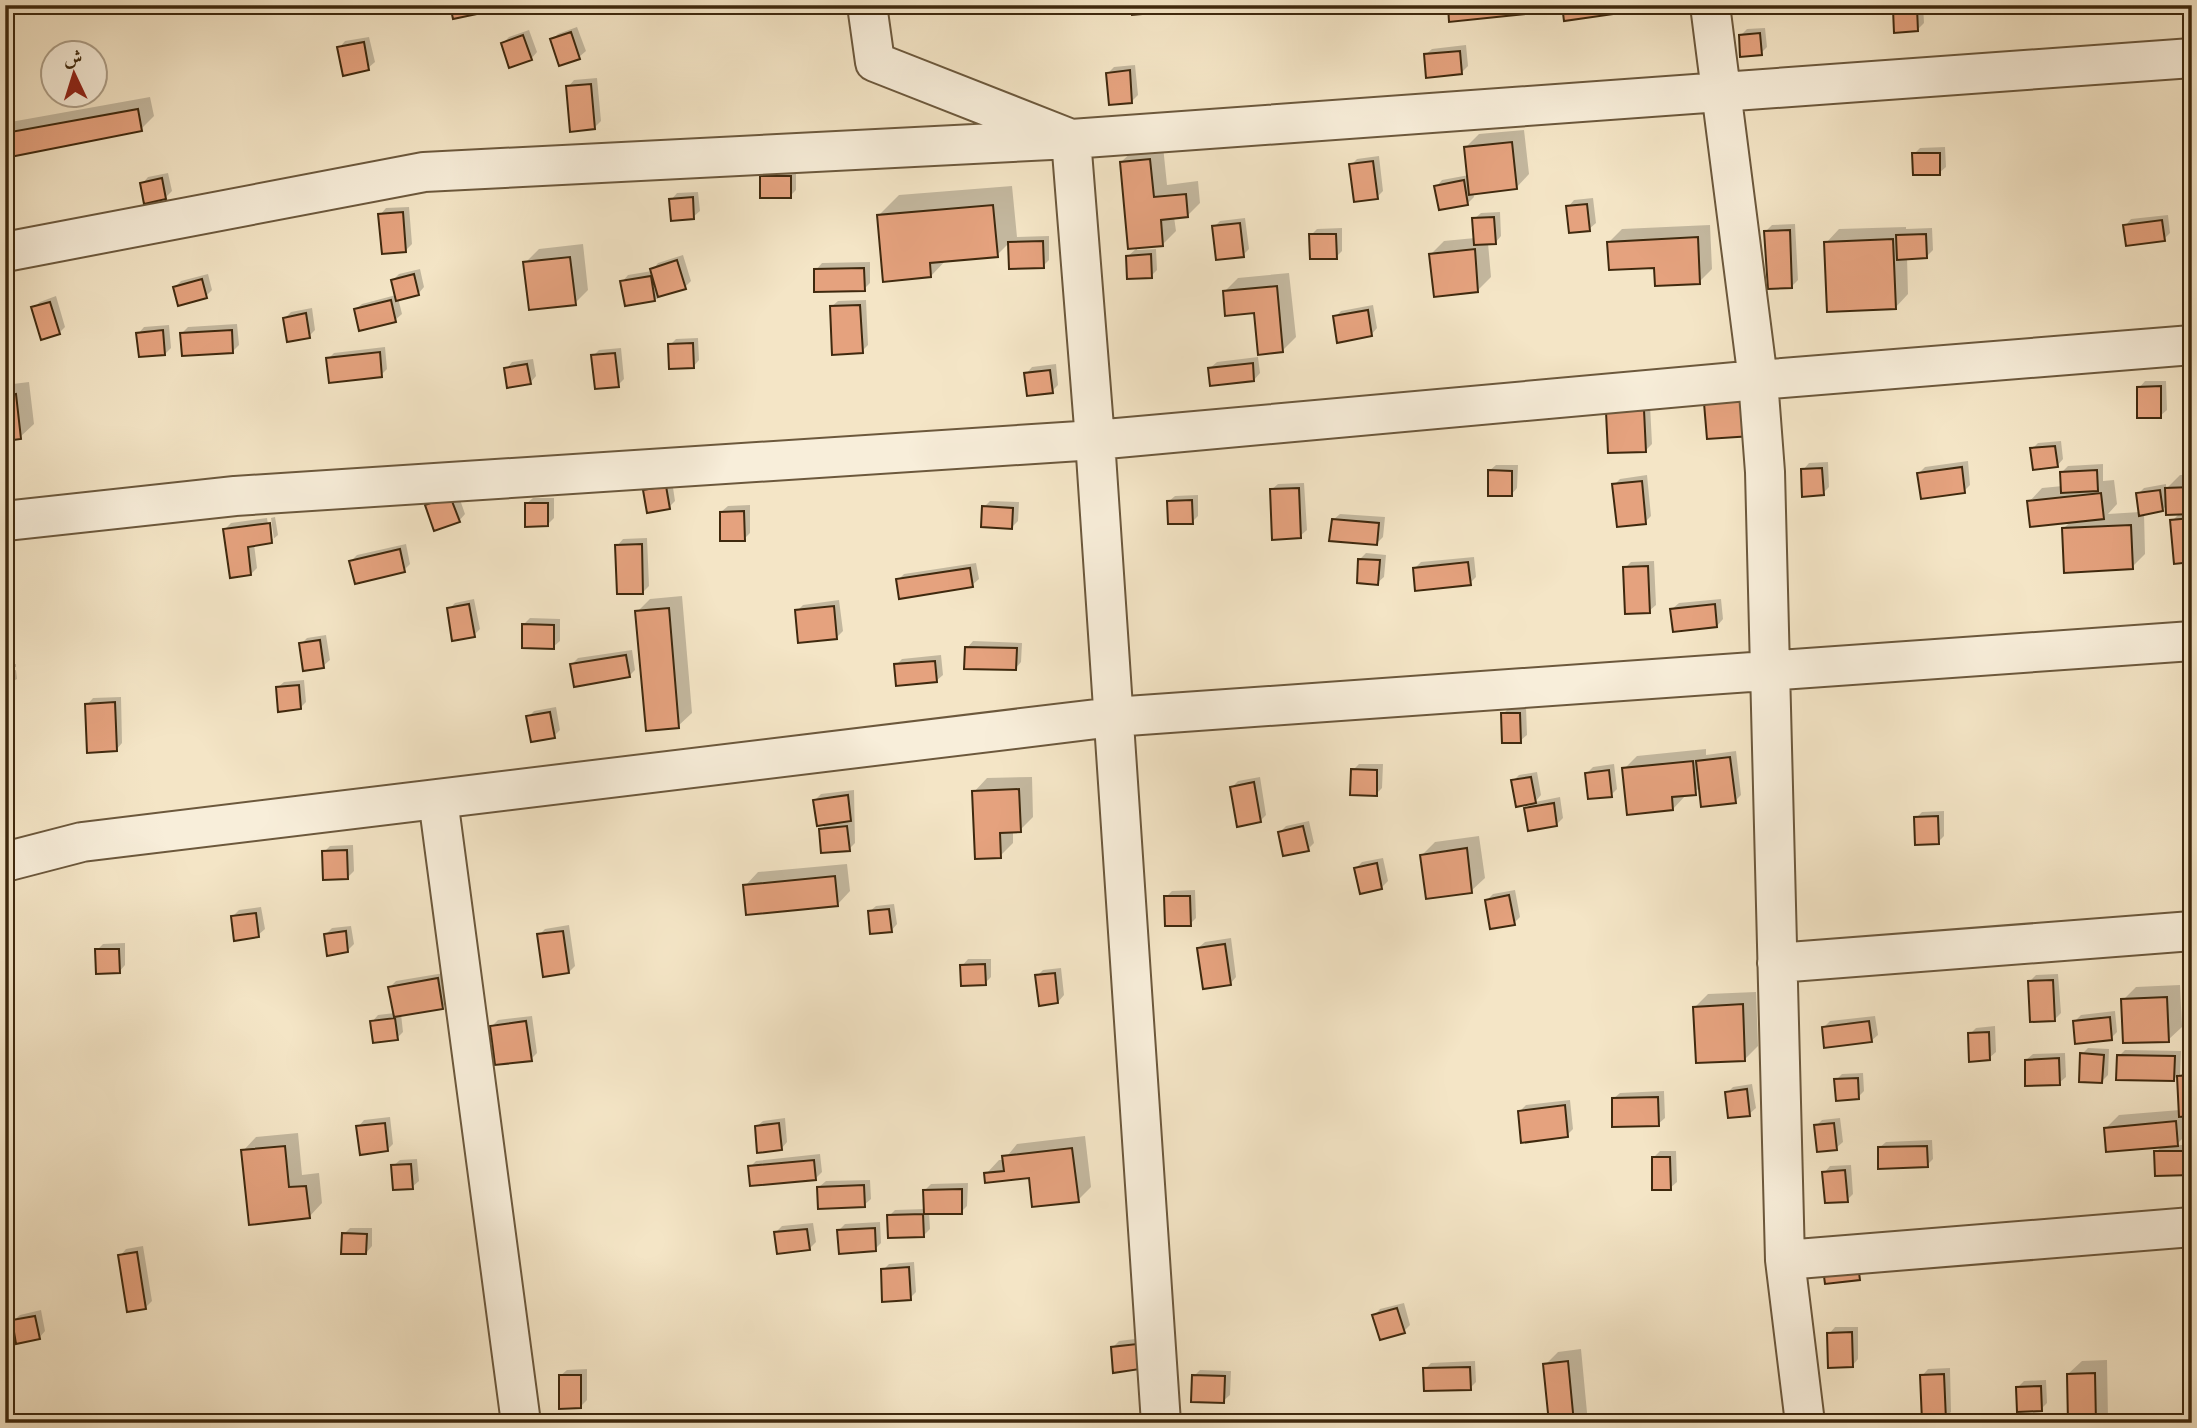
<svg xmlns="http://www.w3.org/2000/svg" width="2197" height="1428" font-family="'IM FELL DW Pica',Amiri,serif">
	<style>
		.shadow { fill: #0003 }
		.building { fill: #e5a27e; stroke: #3f290e; stroke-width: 2 }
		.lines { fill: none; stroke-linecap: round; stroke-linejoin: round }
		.minor-casing { stroke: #6c583c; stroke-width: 42 }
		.minor { stroke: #f8eeda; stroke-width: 38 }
	</style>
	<rect width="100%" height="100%" fill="#f4e5c6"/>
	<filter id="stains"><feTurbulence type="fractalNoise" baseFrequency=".00286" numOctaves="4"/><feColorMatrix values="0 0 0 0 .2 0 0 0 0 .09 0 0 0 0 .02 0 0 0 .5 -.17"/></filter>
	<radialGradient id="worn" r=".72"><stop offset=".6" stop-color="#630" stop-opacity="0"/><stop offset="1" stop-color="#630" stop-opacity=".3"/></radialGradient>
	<path class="shadow" d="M452 5H482L483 6 476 13Z
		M1900 5H1923L1924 23 1918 29 1895 10Z
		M577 27 586 51 579 57 560 64 552 40 558 34Z
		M1765 28 1767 47 1761 53 1740 36 1747 29Z
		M529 30 537 52 531 59 503 43 509 37Z
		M369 37 375 62 368 68 339 48 345 41Z
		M1466 45 1468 66 1462 72 1425 55 1432 49Z
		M1135 65 1138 95 1132 101 1108 73 1114 67Z
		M597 78 601 121 595 127 568 87 574 80Z
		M150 97 154 116 141 129 5 156V123Z
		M1524 130 1529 174 1516 188 1473 192 1474 197 1468 203 1436 187 1442 180 1469 175 1466 147 1479 134Z
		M1163 146 1167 185 1198 181 1200 203 1187 216 1174 217 1176 231 1162 245 1121 162 1135 149Z
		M1945 147 1946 167 1939 173 1914 154 1920 148Z
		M1379 156 1383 191 1377 197 1351 165 1357 159Z
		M768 170 796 171V190L790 196 762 176Z
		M168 173 172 191 165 198 142 184 148 177Z
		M1012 186 1017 237 1049 236V260L1043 266 1011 268 1010 242 997 255 947 259 931 276 879 215 899 195Z
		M698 192 700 211 693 217 671 200 677 193Z
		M1593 198 1596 223 1589 229 1568 207 1574 200Z
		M409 207 412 244 406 250 380 215 386 208Z
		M1500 212 1501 236 1495 243H1488L1491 277 1478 290 1431 254 1444 241 1475 238 1474 219 1481 213Z
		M2168 215 2170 233 2164 239 2125 226 2131 219Z
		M1245 218 1249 249 1243 255 1214 227 1220 221Z
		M1795 224 1798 280 1792 286 1766 231 1772 225Z
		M1710 225 1712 269 1699 282 1609 242 1622 229Z
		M1906 227V229L1932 228 1933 250 1927 256 1907 257 1908 294 1895 308 1826 243 1839 229Z
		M1342 228V251L1336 257 1311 235 1317 229Z
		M583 244 588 290 575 303 525 263 539 249Z
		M1137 248V250L1156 249 1157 270 1151 276 1127 257Z
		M683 255 691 281 685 287 654 300 622 282 628 275 652 271 658 263Z
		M870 262V283L864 289 816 270 822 263Z
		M420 269 424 287 418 294 398 298 402 314 395 320 355 310 362 304 396 295 393 280 399 274Z
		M1289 273 1296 337 1282 351 1256 311 1225 291 1238 278Z
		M208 274 212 290 206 296 174 288 181 281Z
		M56 296 65 327 59 333 33 308 40 302Z
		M866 300 868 345 862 351 831 307 838 301Z
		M1373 305 1377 328 1371 335 1335 317 1341 311Z
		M312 308 315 330 309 336 285 318 291 312Z
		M237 324 239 345 233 351 182 333 188 327Z
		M169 325 171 348 165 354 138 334 144 327Z
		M698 338 699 360 693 367 670 345 676 339Z
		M385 347 387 369 381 375 328 359 334 353Z
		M621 348 624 379 618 385 593 356 599 350Z
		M1258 357 1260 373 1254 380 1210 368 1217 362Z
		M533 359 536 376 530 383 506 369 512 362Z
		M1056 364 1058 385 1052 391 1026 374 1032 367Z
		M2145 381H2166L2167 410 2160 416 2139 388Z
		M29 382 34 424 20 437 5 439V385Z
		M1650 405 1652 444 1646 450 1608 413Z
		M2061 441 2063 459 2057 466 2032 449 2038 443Z
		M1968 461 1970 485 1964 491 1919 473 1925 467Z
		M1828 462 1829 487 1823 493 1803 470 1809 463Z
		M2103 464V481L2114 480 2117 504 2108 514 2140 512 2138 494 2144 488 2166 484V489L2180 475H2192V561L2172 521 2180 513 2167 505 2162 510 2144 513 2145 554 2132 567 2064 528 2071 521 2029 502 2042 488 2063 486 2062 472 2068 466Z
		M1496 465H1518L1517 488 1511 495 1489 471Z
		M1647 475 1651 516 1645 522 1614 485 1620 479Z
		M672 481 675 501 669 507 645 491 651 484Z
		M1304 483 1307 530 1300 536 1271 490 1278 484Z
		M457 491 465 514 459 521 427 505 433 499Z
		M1198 495V516L1192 522 1168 502 1175 496Z
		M533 498H554V518L547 525 526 504Z
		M990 501 1019 502 1018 521 1012 527 984 507Z
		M750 505V533L744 539 721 512 728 506Z
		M1340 514 1385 517 1383 537 1377 543 1333 520Z
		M275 517 278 535 271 541 254 544 257 568 251 574 224 530 231 523 267 518 270 539H274L271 518Z
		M647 538 649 586 643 592 617 546 623 539Z
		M406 544 410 564 404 570 351 561 357 555Z
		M1366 553 1386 555 1384 577 1377 583 1360 559Z
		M1474 557 1476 577 1470 583 1415 568 1421 562Z
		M1654 561 1656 605 1649 611 1625 568 1631 562Z
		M976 563 979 579 972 585 898 580 904 574Z
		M682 596 692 713 678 726 637 612 650 599Z
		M474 599 480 629 474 635 449 609 455 603Z
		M1721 599 1723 619 1717 626 1672 609 1679 603Z
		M839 600 843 631 837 637 797 611 803 605Z
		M530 618 560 619V641L553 647 524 624Z
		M326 635 330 660 323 666 301 644 307 638Z
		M973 641 1022 643 1021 662 1015 669 967 648Z
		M632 650 635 670 629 676 572 664 578 658Z
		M941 655 943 675 936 681 896 665 902 659Z
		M16 664V667L5 668V665Z
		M16 670 17 679 5 686V672Z
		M304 680 306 702 300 708 277 688 284 682Z
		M121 697 122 743 116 750 87 705 93 698Z
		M556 707 560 730 554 736 528 717 534 711Z
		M1526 707 1527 735 1520 741 1503 714 1509 708Z
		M1706 749V755L1736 751 1741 795 1735 801 1701 788 1686 795 1673 809 1624 769 1637 756Z
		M1359 764H1383L1382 788 1376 794 1353 770Z
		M1614 764 1617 789 1611 795 1587 773 1593 767Z
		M1537 772 1541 795 1535 802 1560 797 1563 818 1557 824 1526 809 1533 802 1513 781 1519 775Z
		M1032 777 1033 817 1020 830 1013 831V843L1000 856 974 792 987 778Z
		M1260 777 1266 815 1260 821 1232 787 1238 781Z
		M854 790 855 843 849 849 821 830 827 823 815 800 821 794Z
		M1944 811V836L1938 842 1916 818 1922 812Z
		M1309 821 1314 843 1308 849 1280 832 1286 826Z
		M1479 836 1485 878 1471 891 1422 855 1435 842Z
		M353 845 354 871 348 877 324 852 330 846Z
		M1383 858 1388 881 1382 887 1356 868 1362 862Z
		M847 864 850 891 837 905 745 886 758 872Z
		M1195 890 1196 918 1190 924 1166 897 1172 891Z
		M1515 890 1520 917 1514 923 1487 900 1493 894Z
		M894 904 897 924 891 931 869 912 876 906Z
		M261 907 265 929 258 935 233 916 239 910Z
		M569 925 575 966 569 972 539 935 545 929Z
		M351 926 354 944 348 950 326 934 332 928Z
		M1231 938 1236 977 1230 984 1198 948 1205 942Z
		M125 943V965L119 972 97 950 103 944Z
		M968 959H991V977L985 983 962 966Z
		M1061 968 1064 995 1058 1002 1037 976 1043 970Z
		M444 973 448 1001 442 1007 401 1014 403 1032 397 1038 372 1022 378 1015 395 1013 390 987 396 981Z
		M2058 974 2061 1013 2054 1020 2030 981 2036 975Z
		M2180 985 2182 1027 2168 1040 2123 1000 2136 987Z
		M1756 992 1758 1046 1745 1059 1695 1007 1708 994Z
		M2115 1011 2117 1032 2111 1038 2075 1021 2081 1015Z
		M532 1016 537 1053 531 1059 492 1026 498 1020Z
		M1875 1016 1878 1035 1871 1041 1824 1027 1830 1021Z
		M1995 1026 1996 1052 1989 1058 1970 1034 1976 1028Z
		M2088 1048 2109 1049 2108 1075 2102 1081 2082 1054Z
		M2125 1050 2181 1051 2180 1076 2192 1064 2190 1131 2176 1145H2192V1174L2156 1152 2162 1146 2106 1128 2119 1115 2180 1110 2179 1074 2174 1079 2119 1056Z
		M2065 1053 2066 1077 2059 1083 2026 1060 2033 1054Z
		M1863 1073 1864 1091 1858 1097 1836 1080 1842 1074Z
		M1752 1084 1756 1108 1749 1114 1727 1093 1733 1087Z
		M1664 1091 1665 1118 1658 1124 1613 1099 1620 1093Z
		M1570 1100 1573 1129 1567 1135 1520 1111 1526 1105Z
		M390 1117 393 1144 387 1150 358 1127 364 1120Z
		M785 1118 787 1142 781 1149 756 1127 763 1121Z
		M1840 1118 1843 1142 1836 1148 1816 1126 1822 1120Z
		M298 1133 302 1175 319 1173 322 1203 309 1217 243 1151 256 1137Z
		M1085 1136 1091 1187 1078 1200 1030 1176 986 1174 999 1160H1004L1017 1144Z
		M1932 1140 1933 1159 1927 1165 1879 1148 1886 1142Z
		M1660 1151H1676L1677 1182 1670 1188 1654 1157Z
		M820 1154 822 1172 816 1178 750 1167 756 1161Z
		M417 1159 419 1181 412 1187 393 1166 400 1160Z
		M1851 1165 1853 1194 1847 1200 1824 1173 1830 1166Z
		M870 1180 871 1199 864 1205 819 1187 826 1181Z
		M968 1183 967 1206 961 1212H929L930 1229 923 1236 889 1216 895 1210 925 1209V1190L931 1184Z
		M880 1222 881 1243 875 1249 839 1230 845 1224Z
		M813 1223 816 1242 809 1249 776 1232 782 1226Z
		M350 1228H372V1246L366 1253 344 1234Z
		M143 1246 152 1301 146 1307 120 1256 126 1249Z
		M914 1262 916 1292 910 1298 883 1270 889 1264Z
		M2192 1289V1323H2190Z
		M1404 1303 1410 1325 1404 1331 1374 1316 1380 1309Z
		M41 1310 45 1331 39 1338 13 1321 20 1315Z
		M1835 1327H1858V1359L1852 1366 1829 1334Z
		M1143 1338 1145 1361 1112 1348 1119 1341Z
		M1581 1349 1588 1423H1551L1545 1365 1558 1352Z
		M2107 1360 2108 1419 2105 1423H2070L2068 1374 2082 1361Z
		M1475 1361 1476 1382 1470 1388 1425 1369 1431 1363Z
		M1950 1368 1951 1412 1945 1418 1922 1376 1928 1369Z
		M587 1369V1400L580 1407 560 1376 567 1370Z
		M1200 1370 1231 1371 1230 1395 1223 1401 1194 1376Z
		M2046 1380 2047 1403 2041 1409 2017 1388 2024 1381Z
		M2192 1407V1423H2188L2187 1412Z
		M1160 1416 1161 1423H1121L1127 1417Z"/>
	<path class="building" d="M450 5H475L477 14 453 19Z
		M912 5H974V8L912 10Z
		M1131 5H1163L1164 12 1132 15Z
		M1448 5H1524L1525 14 1449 22Z
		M1562 5H1613L1614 14 1564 21Z
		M1659 5H1686V9L1660 11Z
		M1917 8 1918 31 1894 33 1893 9Z
		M571 32 580 59 559 66 550 39Z
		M1760 33 1762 55 1740 57 1739 35Z
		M523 35 532 60 509 68 501 43Z
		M364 42 369 70 343 76 337 47Z
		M1460 51 1462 74 1426 78 1424 54Z
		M1130 70 1132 103 1109 105 1106 73Z
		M591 84 595 129 570 132 566 86Z
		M138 109 142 131 5 158V133Z
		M1512 142 1517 189 1469 195 1464 147Z
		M1912 153H1940V175H1913Z
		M1150 159 1154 197 1186 194 1188 217 1161 220 1163 246 1128 249 1120 162Z
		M1373 161 1378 199 1354 202 1349 164Z
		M760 176H791V198H760Z
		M162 178 166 199 144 204 140 183Z
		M1464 180 1468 205 1439 210 1434 186Z
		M693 197 694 219 671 221 669 199Z
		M1587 204 1590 231 1569 233 1566 206Z
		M993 205 998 257 930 263 931 277 883 282 877 215Z
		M403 212 406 252 382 254 378 214Z
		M1494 217 1496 244 1474 245 1472 218Z
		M2162 220 2165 241 2126 246 2123 225Z
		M1240 223 1244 257 1216 260 1212 226Z
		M1790 230 1792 288 1768 289 1764 231Z
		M1309 234H1336L1337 259H1310Z
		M1926 234 1927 258 1897 260 1896 235Z
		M1698 237 1700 284 1655 286 1654 268 1609 270 1607 242Z
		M1893 239 1896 309 1827 312 1824 242Z
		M1043 241 1044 268 1009 269 1008 242Z
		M1475 249 1478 292 1434 297 1429 254Z
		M1151 254 1152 278 1127 279 1126 256Z
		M570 257 576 305 529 310 523 262Z
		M677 260 686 289 658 297 650 269Z
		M864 268 865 291 814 292V269Z
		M414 274 419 295 396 301 391 280Z
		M651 276 655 301 625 306 620 281Z
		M202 279 207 298 178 306 173 287Z
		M1277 286 1283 352 1258 355 1254 313 1225 316 1223 291Z
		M391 300 396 322 359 331 354 309Z
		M50 302 60 334 41 340 31 307Z
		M860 305 863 353 832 355 830 306Z
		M1368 310 1372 336 1337 343 1333 316Z
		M306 313 310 338 287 342 283 318Z
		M163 330 165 355 139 357 136 333Z
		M232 330 233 353 182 356 180 333Z
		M693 343 694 368 669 369 668 344Z
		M380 352 382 377 329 383 326 358Z
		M615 353 619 387 595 389 591 355Z
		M1253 363 1254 381 1210 386 1208 368Z
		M527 364 531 384 507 388 504 368Z
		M1050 370 1053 393 1027 396 1024 373Z
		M2161 386V418H2137V387Z
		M1747 387 1752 436 1707 439 1703 391Z
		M16 394 21 439 5 441V396Z
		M1644 410 1646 452 1608 453 1606 412Z
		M2055 446 2058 467 2033 470 2030 448Z
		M1962 467 1965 493 1921 499 1917 473Z
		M1822 468 1824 495 1802 497 1801 469Z
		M1488 470 1512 471V496H1488Z
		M2097 470 2098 491 2061 493 2060 472Z
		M1642 481 1646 524 1617 527 1612 484Z
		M666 486 670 509 647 513 643 490Z
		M2192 487V514L2166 515 2165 488Z
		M1299 488 1301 538 1272 540 1270 489Z
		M2160 490 2163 511 2139 516 2136 493Z
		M2101 493 2104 519 2030 527 2027 501Z
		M450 496 460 522 434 531 425 505Z
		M1192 500 1193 524H1168L1167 501Z
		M525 503H548V526L525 527Z
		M982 506 1013 508 1012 529 981 527Z
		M744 511 745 541H720V512Z
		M2192 518V562L2174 564 2170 520Z
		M1332 519 1379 523 1377 545 1329 541Z
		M270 523 272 543 248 547 251 575 230 578 223 529Z
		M2131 525 2133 569 2064 573 2062 528Z
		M642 544 643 594H617L615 545Z
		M400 549 405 572 355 584 349 561Z
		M1358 559 1380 560 1378 585 1357 583Z
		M1468 562 1471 585 1415 591 1413 568Z
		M1648 566 1650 613 1625 614 1623 567Z
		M970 568 973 587 899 599 896 579Z
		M469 604 475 637 452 641 447 608Z
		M1715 604 1717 627 1673 632 1670 609Z
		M834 606 837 639 798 643 795 610Z
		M669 608 679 728 646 731 635 611Z
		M522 624 554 625V649L522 648Z
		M320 640 324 668 303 671 299 643Z
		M965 647 1017 648 1016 670 964 669Z
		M626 655 630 677 574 687 570 664Z
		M935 661 937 682 896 686 894 664Z
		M299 685 301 709 278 712 276 687Z
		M115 702 117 751 87 753 85 704Z
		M550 712 555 738 531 742 526 716Z
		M1501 713H1520L1521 743H1502Z
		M1730 757 1736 803 1701 807 1696 761Z
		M1693 761 1696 795 1672 797 1673 810 1627 815 1622 768Z
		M1351 769 1377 770V796L1350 795Z
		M1609 770 1612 797 1588 799 1585 773Z
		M1531 777 1536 803 1516 807 1511 780Z
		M1254 782 1261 822 1237 827 1230 787Z
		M1019 789 1021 832 1000 833 1001 858 975 859 972 791Z
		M848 795 851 821 817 826 813 800Z
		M1554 803 1557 826 1528 831 1524 808Z
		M1938 816 1939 844 1915 845 1914 817Z
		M847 826 850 851 821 853 819 829Z
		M1303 826 1309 851 1283 856 1278 832Z
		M1467 848 1472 893 1426 899 1420 855Z
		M347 850 348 879 323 880 322 851Z
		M1377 863 1382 889 1360 894 1354 868Z
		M835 876 838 906 746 915 743 885Z
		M1509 895 1515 925 1490 929 1485 900Z
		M1164 896H1190L1191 926H1165Z
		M889 909 892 932 870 934 868 911Z
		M256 913 259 937 234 941 231 916Z
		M346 931 348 952 327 956 324 934Z
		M563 931 569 973 543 977 537 934Z
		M1225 944 1231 985 1203 989 1197 948Z
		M95 949H119L120 973 96 974Z
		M985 964 986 985 961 986 960 965Z
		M1055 973 1058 1003 1039 1006 1035 975Z
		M438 978 443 1009 394 1017 388 987Z
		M2053 980 2055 1021 2030 1022 2028 981Z
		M2167 997 2169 1042 2123 1043 2121 999Z
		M1743 1004 1745 1061 1696 1063 1693 1007Z
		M2110 1017 2112 1040 2075 1044 2073 1021Z
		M395 1018 398 1040 373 1043 370 1021Z
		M526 1021 532 1061 495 1065 490 1026Z
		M1869 1021 1872 1042 1824 1048 1822 1027Z
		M1989 1032 1990 1060 1969 1062 1968 1033Z
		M2080 1053 2104 1055 2102 1083 2079 1082Z
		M2117 1055 2175 1056 2174 1081 2116 1080Z
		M2059 1058 2060 1085 2025 1086V1060Z
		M2192 1075V1116L2179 1117 2177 1076Z
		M1858 1078 1859 1099 1836 1101 1834 1079Z
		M1747 1089 1750 1116 1728 1118 1725 1092Z
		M1658 1097 1659 1126 1612 1127V1098Z
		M1565 1105 1568 1137 1521 1143 1518 1111Z
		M2176 1121 2178 1146 2106 1152 2104 1128Z
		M385 1123 388 1151 360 1155 356 1126Z
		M779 1123 782 1150 757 1153 755 1126Z
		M1834 1123 1837 1150 1817 1152 1814 1125Z
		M285 1146 289 1187 306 1186 310 1218 249 1225 241 1150Z
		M1927 1146 1928 1167 1878 1169V1147Z
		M1072 1148 1079 1202 1032 1207 1029 1178 985 1183 984 1173 1004 1171 1002 1156Z
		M2154 1151H2192V1175L2155 1176Z
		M1652 1157H1670L1671 1190H1652Z
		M814 1160 816 1180 750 1186 748 1166Z
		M411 1164 413 1189 393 1190 391 1165Z
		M1845 1170 1848 1202 1825 1203 1822 1172Z
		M864 1185 865 1207 818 1209 817 1187Z
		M962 1189V1214H924L923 1190Z
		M923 1214 924 1237 888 1238 887 1215Z
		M875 1228 876 1251 839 1254 837 1230Z
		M807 1229 810 1250 777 1254 774 1232Z
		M342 1233 367 1234 366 1254H341Z
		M137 1252 146 1309 127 1312 118 1255Z
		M1857 1257 1860 1280 1825 1284 1822 1261Z
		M909 1267 911 1300 882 1302 881 1269Z
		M1397 1308 1405 1333 1380 1340 1372 1315Z
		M35 1316 40 1339 16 1344 12 1320Z
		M1852 1332 1853 1367 1828 1368 1827 1333Z
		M1137 1344 1140 1369 1113 1373 1111 1347Z
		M1568 1361 1574 1423H1549L1543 1364Z
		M1470 1367 1471 1390 1424 1391 1423 1368Z
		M2095 1373 2096 1423H2068L2067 1374Z
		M1944 1374 1946 1420 1922 1421 1920 1375Z
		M559 1375H581V1408L559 1409Z
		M1192 1375 1225 1376 1224 1403 1191 1402Z
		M2041 1386 2042 1411 2017 1412 2016 1387Z"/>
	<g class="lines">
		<defs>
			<path id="minor" d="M867 5 875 62 1071 139 1095 440 1161 1423
				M1710 5 1758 380 1765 472 1785 1260 1805 1423
				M5 252 424 172 1071 139 2192 58
				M5 521 235 496 1095 440 1758 380 2192 345
				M438 799 521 1423
				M5 862 82 842 1113 717 2192 641
				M1777 963 2192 931
				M1785 1260 2192 1227"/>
		</defs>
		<use href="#minor" class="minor-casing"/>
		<use href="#minor" class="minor"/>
	</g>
	<rect width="2197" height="1428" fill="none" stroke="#f4e5c6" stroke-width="28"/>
	<rect x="7" y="7" width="2183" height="1414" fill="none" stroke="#3f290e" stroke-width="3.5"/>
	<rect x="14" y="14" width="2169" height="1400" fill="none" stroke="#3f290e" stroke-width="2"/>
	<g transform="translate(74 74) rotate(356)"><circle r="33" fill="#f8eeda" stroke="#ae9f88" stroke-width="2"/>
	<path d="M0-5L12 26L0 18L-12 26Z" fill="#8f2418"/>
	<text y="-10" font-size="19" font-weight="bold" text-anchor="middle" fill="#3f290e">ش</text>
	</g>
	<rect width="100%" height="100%" filter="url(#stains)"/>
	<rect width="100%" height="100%" fill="url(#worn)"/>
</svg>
